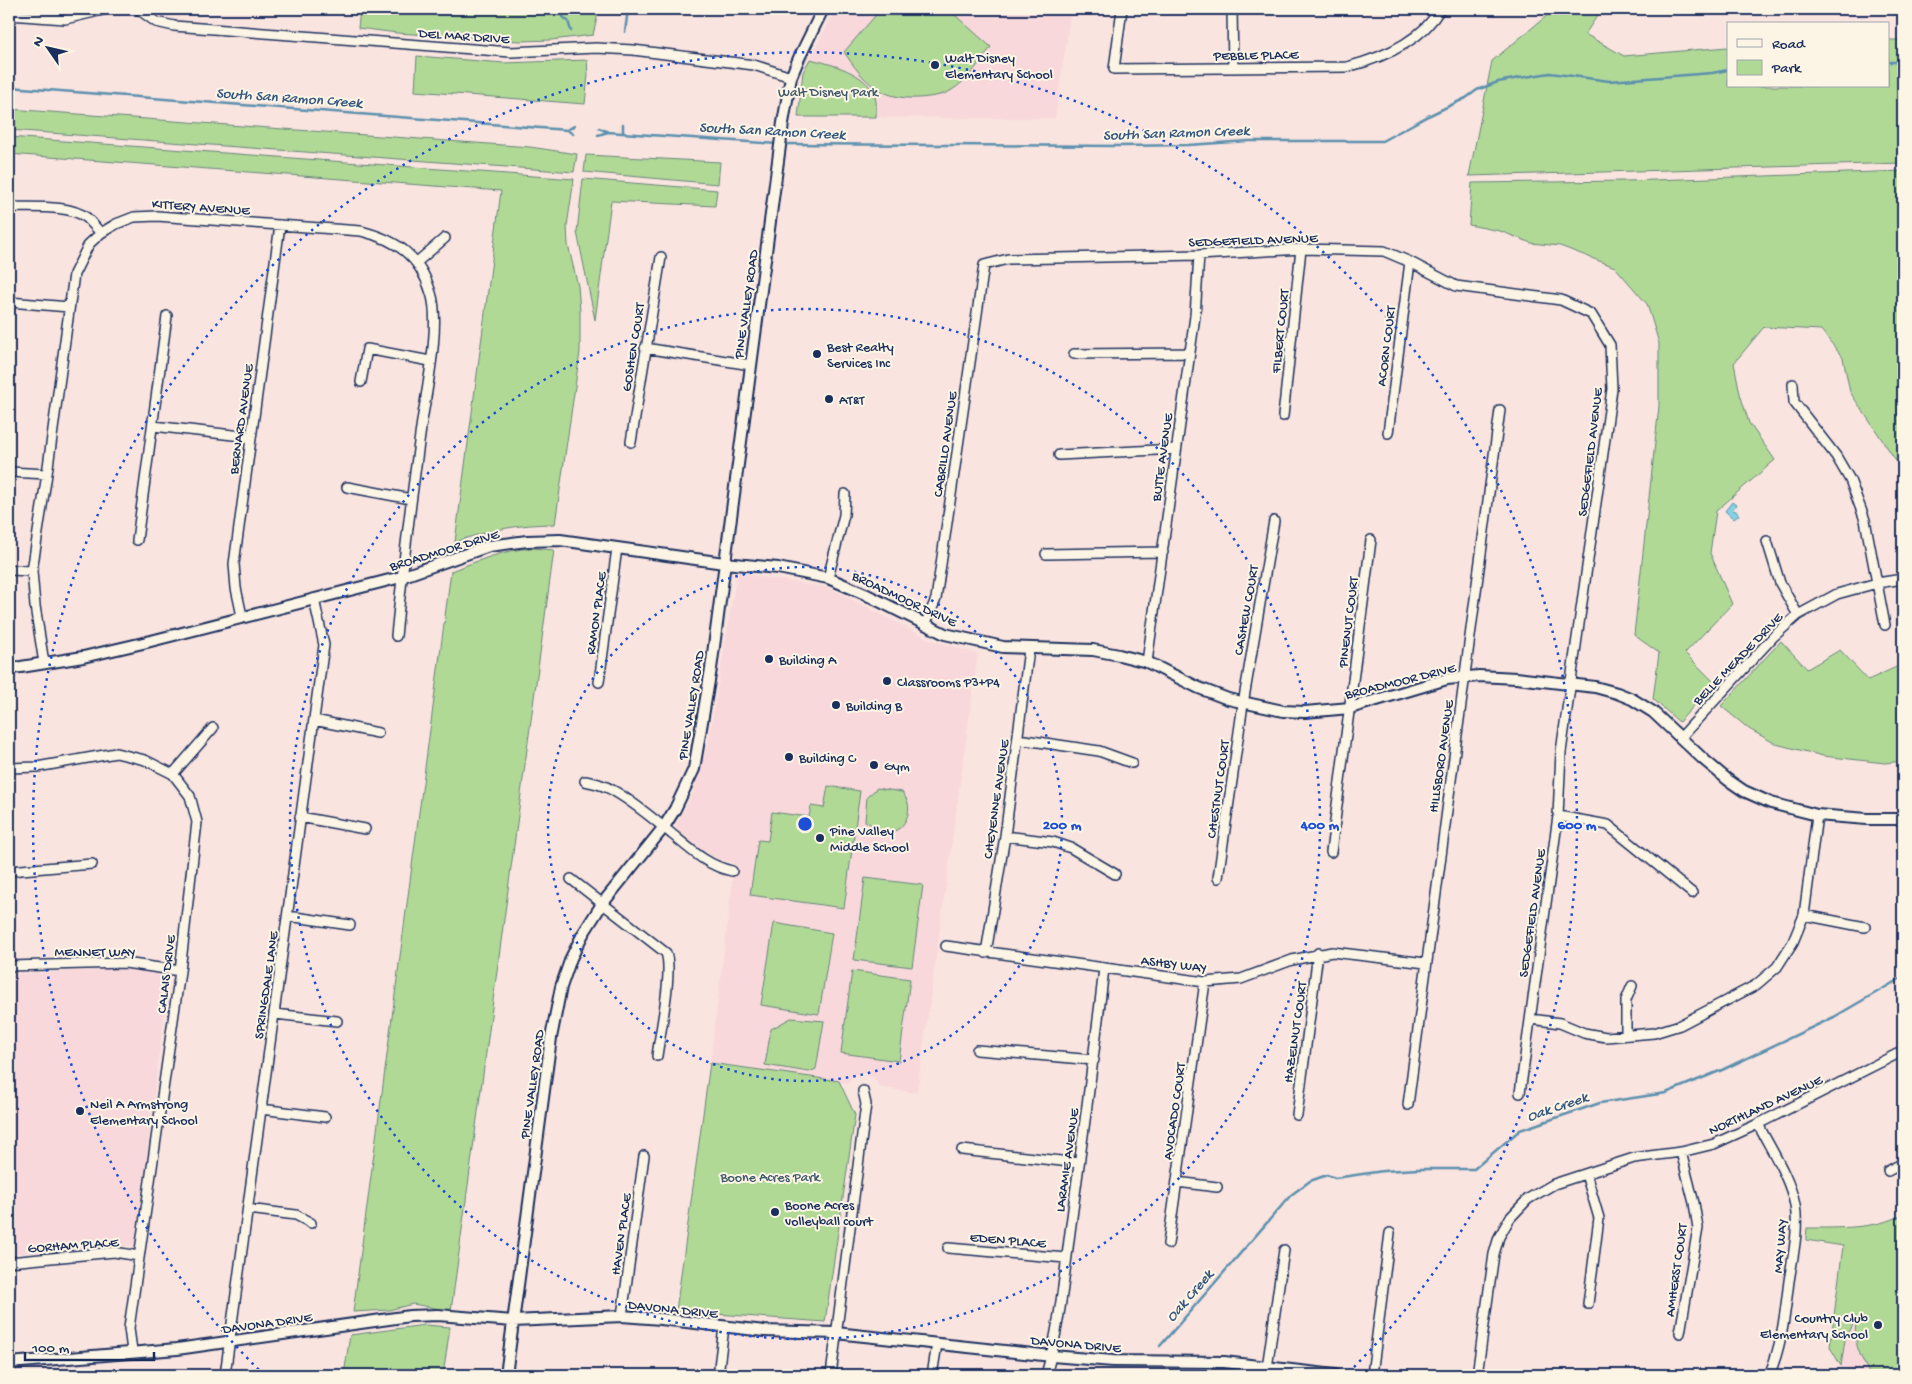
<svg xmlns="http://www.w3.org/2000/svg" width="1912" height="1384" font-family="'Gochi Hand',sans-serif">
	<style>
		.built { fill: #f8d8db }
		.green { fill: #b1d996; stroke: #66847a }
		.water { fill: #85d1e4; stroke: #5b90ae }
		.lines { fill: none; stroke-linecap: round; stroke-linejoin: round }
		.stream { stroke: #5b90ae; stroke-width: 2.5 }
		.minor-casing { stroke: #1b2f5e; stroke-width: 12 }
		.tertiary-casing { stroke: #1b2f5e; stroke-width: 14 }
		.minor { stroke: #fcf5e5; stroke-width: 9 }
		.tertiary { stroke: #fcf5e5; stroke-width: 10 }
		.ring { fill: none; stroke: #1d4ed8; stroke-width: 2.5; stroke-dasharray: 2.5 5 }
		.poi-dot { fill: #1b2f5e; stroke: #fcf5e5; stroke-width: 2 }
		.labels { text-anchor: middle; stroke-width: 4; stroke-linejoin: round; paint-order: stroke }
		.street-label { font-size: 14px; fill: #1b2f5e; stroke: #fcf5e5 }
		.poi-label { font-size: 14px; fill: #1b2f5e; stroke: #fcf5e5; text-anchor: start }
		.park-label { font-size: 14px; fill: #405a6c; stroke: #fcf5e5 }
		.water-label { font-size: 15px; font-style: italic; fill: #365880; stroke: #fcf5e5 }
		.centre { fill: #1d4ed8; stroke: #fcf5e5; stroke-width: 2.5 }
		.ring-label { font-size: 15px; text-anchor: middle; font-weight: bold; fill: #1d4ed8; stroke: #fcf5e5; stroke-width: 4; stroke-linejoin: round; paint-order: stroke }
	</style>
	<rect width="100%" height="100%" fill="#fae4df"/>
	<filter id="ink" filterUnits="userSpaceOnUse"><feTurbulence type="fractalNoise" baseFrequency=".02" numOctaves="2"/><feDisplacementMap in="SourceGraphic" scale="10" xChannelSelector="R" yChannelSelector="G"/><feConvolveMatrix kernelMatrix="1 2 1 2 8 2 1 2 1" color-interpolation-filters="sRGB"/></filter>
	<g filter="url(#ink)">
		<path class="built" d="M836 9H1071L1055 118 798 117 803 72Z
			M737 573 830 588 929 639 978 654 917 1093 878 1087 877 1082 874 1078 864 1073 855 1075 851 1078 849 1083 710 1063 732 887 733 862 720 860 701 849 675 827 693 793 708 744Z
			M124 969 169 976 135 1245 9 1254V974Z
			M1903 1269V1375H1848L1841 1366 1845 1340 1860 1311 1866 1301 1898 1271Z"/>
		<path class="green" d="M360 9H599L593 35 551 40 520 41 397 33 358 28Z
			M881 9H948L991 47C980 62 969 79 952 90 942 96 930 97 919 98 881 100 864 82 844 52Z
			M1555 9H1602L1585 34 1624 56 1728 47V86H1888V40H1903V163L1469 176 1492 61Z
			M417 56 504 63 587 60 588 75 585 104 415 91Z
			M810 59C831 64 868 73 875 97 877 103 876 111 876 117H798L803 72Z
			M9 109 530 147 577 154 574 172 9 130Z
			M9 137 574 179 567 226 568 245 578 286 580 311V352L555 524C520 524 488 530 455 542L501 191 9 154Z
			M586 155 720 162 718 184 584 172Z
			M1903 171V478L1897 462 1850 392 1843 358 1821 330 1764 327 1734 363 1740 394 1749 423 1775 460 1716 511 1710 553 1732 604 1685 653 1715 683 1679 722 1653 699 1659 653 1634 635 1659 406V343L1647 304 1615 267 1560 246 1531 243 1500 231 1469 225 1472 183 1627 181Z
			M583 179 717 190 715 206 611 201 595 320 577 232Z
			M532 548 554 550 451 1311 413 1304 389 1310 353 1312 451 571C478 561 503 550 532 548Z
			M1781 641 1807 669 1840 650 1868 680 1903 664V761L1885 763 1823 756 1776 744 1749 729 1721 706Z
			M828 786 860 791 844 908 750 895 758 840 768 841 772 812 809 817 811 806 824 808Z
			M877 788 902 792C904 795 907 799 908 803 911 816 902 833 887 832 879 831 872 825 865 821L867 797Z
			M865 878 923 885 912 967 854 960Z
			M774 923 832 933 819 1014 761 1005Z
			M852 971 910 979 899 1061 841 1053Z
			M791 1018 824 1021 816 1069 809 1072 765 1065 771 1029Z
			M710 1063 839 1081 855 1115 825 1322 676 1311Z
			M1903 1215V1269L1899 1271 1903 1273V1375H1870C1859 1353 1852 1342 1857 1317L1845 1340 1841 1366 1830 1347 1843 1246 1806 1240 1807 1228C1838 1228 1874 1229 1903 1215Z
			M425 1325 450 1327 443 1375H344L350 1335Z"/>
		<path class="water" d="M1732 502 1736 505 1732 510 1736 511 1739 515 1734 519 1725 511Z"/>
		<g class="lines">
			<path class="stream" d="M556 9 561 10 562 16 568 21 571 31
				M625 32 628 9
				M1888 62H1903
				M9 87 567 130 574 126
				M599 128 608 132 778 144
				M567 130 573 134
				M623 133V124
				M598 135 608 132
				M784 144 1120 146 1188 145 1249 141H1382L1428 116 1466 98 1477 90 1498 82 1519 78 1550 73 1609 81 1712 73 1728 70
				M1160 1346 1291 1195 1310 1181 1327 1175 1335 1178 1383 1171 1419 1169H1474L1520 1130 1600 1103 1666 1093 1722 1070 1834 1017 1903 977"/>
			<defs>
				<path id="minor" d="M138 9 156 22 174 26 511 52 596 48 633 50 754 65 791 77
					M1122 9 1114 69 1347 67C1382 58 1421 42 1440 9
					M1232 9 1233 68
					M9 15 65 19 107 9
					M9 207C31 208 70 204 87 218 92 223 96 228 101 233
					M417 262 445 238
					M9 302 69 307
					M645 348 751 365
					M1074 354 1189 353
					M361 382 367 349 430 361
					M1793 384 1794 402 1836 456 1850 480 1865 520 1885 625
					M1283 416 1301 249
					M153 426 251 437
					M1388 433 1410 262
					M631 442 661 257
					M1059 455 1176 449
					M9 472 47 474
					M347 487 411 499
					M137 540 167 316
					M1767 541 1780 583 1798 615
					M1046 554 1163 552
					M9 570 32 571
					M828 578 844 515 845 494
					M242 616 236 588 234 564 280 225
					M925 625 936 599 984 265 1008 259 1199 255 1301 249 1384 251 1410 262 1456 286 1561 300 1591 314 1610 345 1612 389 1561 752 1558 816 1520 1093
					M1147 662 1195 316 1199 255
					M44 663 35 606 32 571 47 474 74 274 89 244 101 233 116 224 134 217 157 216 361 231C397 240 420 256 431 293 441 322 427 389 422 421 412 493 403 564 396 636
					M599 682 617 548
					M314 720 378 733
					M1681 737 1774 636 1798 615 1837 594 1877 583 1903 579
					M1018 739 1099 751 1132 763
					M9 768 37 767 116 753 145 760 173 774 190 796 197 822 180 971 129 1328 132 1351
					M173 774 213 728
					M585 781C595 783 605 785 614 791 635 803 655 820 673 835 691 850 708 866 732 871
					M1558 816 1608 825 1692 893
					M300 817 365 829
					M1005 836 1053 842 1071 848 1115 874
					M1331 852 1371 540
					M9 871 92 864
					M1218 878 1243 704 1274 521
					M571 879 666 953C673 972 660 1033 657 1056
					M1804 915 1865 927
					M288 916 350 925
					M946 946 1205 982 1241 979 1292 960 1332 952 1426 963
					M986 953 1005 836 1029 649
					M9 966 125 963 180 971
					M275 1014 337 1021
					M1531 1019 1560 1023 1584 1033 1606 1037 1654 1033 1680 1025 1756 985 1777 967 1793 942 1804 915 1817 815
					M1626 1035V1000L1632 986
					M977 1050 1094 1060
					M1408 1105 1500 410
					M261 1109 325 1117
					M1297 1115 1318 953
					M1758 1124C1771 1150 1789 1176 1795 1205 1799 1230 1793 1256 1789 1281 1785 1313 1782 1346 1769 1375
					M962 1150 1079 1163
					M1888 1171 1903 1163
					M1586 1174 1599 1218 1588 1304
					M1177 1182 1217 1187
					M248 1209 296 1215 311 1223
					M1168 1244 1205 982
					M948 1248 1066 1258
					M9 1262 114 1252 139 1256
					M622 1316 644 1156
					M1680 1333 1698 1228 1694 1203 1681 1152
					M9 1366 10 1375
					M225 1375 324 645 314 599
					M718 1375 724 1327
					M831 1375 866 1104 863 1091
					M932 1375 937 1344
					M1046 1375C1060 1327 1065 1268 1072 1217 1083 1134 1095 1051 1104 968
					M1266 1375 1284 1250
					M1372 1375 1390 1233
					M1477 1375 1494 1254 1499 1237 1510 1218 1528 1199 1554 1184 1634 1158 1681 1152 1714 1144 1758 1124 1903 1051"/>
				<path id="tertiary" d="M9 668 21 667 83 657 143 643 401 577 489 546 527 541 560 540 724 563 778 568 828 578 865 594 945 634 1003 647 1093 650 1119 655 1147 662 1199 688 1228 699 1283 711 1305 712 1350 708 1447 679 1479 676 1516 678 1595 687 1617 693 1632 699 1653 712 1703 759 1728 780 1744 791 1771 803 1817 815 1867 819H1903
					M9 1363 177 1349 410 1316 438 1315 513 1321 622 1316 661 1319 764 1331 836 1333 1052 1356 1113 1361 1224 1362 1335 1375
					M506 1375 551 1038 561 987 571 958 583 934 602 904 664 827 675 809 694 769 711 669 783 123 791 77 799 58 823 9"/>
			</defs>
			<use href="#minor" class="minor-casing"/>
			<use href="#tertiary" class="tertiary-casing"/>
			<use href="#minor" class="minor"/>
			<use href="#tertiary" class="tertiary"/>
		</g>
	</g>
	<g class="ring">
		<circle cx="805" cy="824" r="257"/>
		<circle cx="805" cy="824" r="515"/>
		<path d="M264 1375A772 772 0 1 1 1346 1375"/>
	</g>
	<g class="poi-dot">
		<circle cx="935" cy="65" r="5"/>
		<circle cx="817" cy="354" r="5"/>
		<circle cx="829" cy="399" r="5"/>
		<circle cx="769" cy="659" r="5"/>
		<circle cx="887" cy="681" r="5"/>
		<circle cx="836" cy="705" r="5"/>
		<circle cx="789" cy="757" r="5"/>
		<circle cx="874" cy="765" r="5"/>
		<circle cx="820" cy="838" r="5"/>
		<circle cx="80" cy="1111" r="5"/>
		<circle cx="775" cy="1212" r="5"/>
		<circle cx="1878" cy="1325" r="5"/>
	</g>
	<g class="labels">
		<g class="street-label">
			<text transform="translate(464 35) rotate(4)" y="5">DEL MAR DRIVE</text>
			<text transform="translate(1256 54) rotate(-1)" y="5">PEBBLE PLACE</text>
			<text transform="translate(201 206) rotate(4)" y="5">KITTERY AVENUE</text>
			<text transform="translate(1253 239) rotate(-2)" y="5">SEDGEFIELD AVENUE</text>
			<text transform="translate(745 304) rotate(-82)" y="5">PINE VALLEY ROAD</text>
			<text transform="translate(1279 331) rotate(-84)" y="5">FILBERT COURT</text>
			<text transform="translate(1385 346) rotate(-83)" y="5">ACORN COURT</text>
			<text transform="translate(632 347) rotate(-81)" y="5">GOSHEN COURT</text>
			<text transform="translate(240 419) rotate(-82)" y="5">BERNARD AVENUE</text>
			<text transform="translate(944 444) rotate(-82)" y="5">CABRILLO AVENUE</text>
			<text transform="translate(1589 452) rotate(-83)" y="5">SEDGEFIELD AVENUE</text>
			<text transform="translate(1161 457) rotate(-82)" y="5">BUTTE AVENUE</text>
			<text transform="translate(444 549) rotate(-17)" y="5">BROADMOOR DRIVE</text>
			<text transform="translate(905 598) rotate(25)" y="5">BROADMOOR DRIVE</text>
			<text transform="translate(1245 610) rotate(-80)" y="5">CASHEW COURT</text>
			<text transform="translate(595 613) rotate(-82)" y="5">RAMON PLACE</text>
			<text transform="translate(1347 622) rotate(-83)" y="5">PINENUT COURT</text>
			<text transform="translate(1737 658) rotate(-46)" y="5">BELLE MEADE DRIVE</text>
			<text transform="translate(1400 680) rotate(-14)" y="5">BROADMOOR DRIVE</text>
			<text transform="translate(690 705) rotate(-81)" y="5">PINE VALLEY ROAD</text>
			<text transform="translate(1440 756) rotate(-82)" y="5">HILLSBORO AVENUE</text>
			<text transform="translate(1217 789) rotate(-82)" y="5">CHESTNUT COURT</text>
			<text transform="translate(995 799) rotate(-82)" y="5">CHEYENNE AVENUE</text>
			<text transform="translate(1531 913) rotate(-82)" y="5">SEDGEFIELD AVENUE</text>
			<text x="95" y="956">MENNET WAY</text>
			<text transform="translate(1174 963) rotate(7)" y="5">ASHBY WAY</text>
			<text transform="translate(165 974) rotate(-83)" y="5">CALAIS DRIVE</text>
			<text transform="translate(265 985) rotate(-82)" y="5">SPRINGDALE LANE</text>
			<text transform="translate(1294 1032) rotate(-82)" y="5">HAZELNUT COURT</text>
			<text transform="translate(531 1084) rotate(-82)" y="5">PINE VALLEY ROAD</text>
			<text transform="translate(1765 1104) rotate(-25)" y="5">NORTHLAND AVENUE</text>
			<text transform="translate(1173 1111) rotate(-82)" y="5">AVOCADO COURT</text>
			<text transform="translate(1066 1160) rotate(-82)" y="5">LARAMIE AVENUE</text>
			<text transform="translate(620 1234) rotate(-82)" y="5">HAVEN PLACE</text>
			<text transform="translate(1008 1239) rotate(5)" y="5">EDEN PLACE</text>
			<text transform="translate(73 1244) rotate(-4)" y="5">GORHAM PLACE</text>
			<text transform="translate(1779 1246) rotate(-85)" y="5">MAY WAY</text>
			<text transform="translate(1675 1270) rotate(-82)" y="5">AMHERST COURT</text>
			<text transform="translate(673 1308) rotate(6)" y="5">DAVONA DRIVE</text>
			<text transform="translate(267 1322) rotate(-8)" y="5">DAVONA DRIVE</text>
			<text transform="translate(1076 1343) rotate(5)" y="5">DAVONA DRIVE</text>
		</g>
		<g class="poi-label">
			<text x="945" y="62">Walt Disney<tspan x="945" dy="16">Elementary School</tspan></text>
			<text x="827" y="351">Best Realty<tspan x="827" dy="16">Services Inc</tspan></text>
			<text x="839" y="404">AT&amp;T</text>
			<text x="779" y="664">Building A</text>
			<text x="897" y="686">Classrooms P3+P4</text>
			<text x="846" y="710">Building B</text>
			<text x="799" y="762">Building C</text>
			<text x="884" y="770">Gym</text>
			<text x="830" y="835">Pine Valley<tspan x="830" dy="16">Middle School</tspan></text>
			<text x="90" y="1108">Neil A Armstrong<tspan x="90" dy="16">Elementary School</tspan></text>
			<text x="785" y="1209">Boone Acres<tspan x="785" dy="16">volleyball court</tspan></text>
			<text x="1868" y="1322" text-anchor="end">Country Club<tspan x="1868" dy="16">Elementary School</tspan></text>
		</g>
		<g class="park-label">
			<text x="828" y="96">Walt Disney Park</text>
			<text x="770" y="1181">Boone Acres Park</text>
		</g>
		<g class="water-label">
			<text transform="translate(289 97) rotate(4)" y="5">South San Ramon Creek</text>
			<text transform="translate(772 130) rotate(3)" y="5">South San Ramon Creek</text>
			<text transform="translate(1176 132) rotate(-2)" y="5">South San Ramon Creek</text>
			<text transform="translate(1557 1106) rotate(-19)" y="5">Oak Creek</text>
			<text transform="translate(1189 1295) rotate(-49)" y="5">Oak Creek</text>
		</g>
	</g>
	<circle cx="805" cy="824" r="8" class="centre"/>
	<g class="ring-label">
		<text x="1062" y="829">200 m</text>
		<text x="1320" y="829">400 m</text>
		<text x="1577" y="829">600 m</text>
	</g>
	<rect width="1912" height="1384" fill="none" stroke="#fcf5e5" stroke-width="30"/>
	<rect x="15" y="15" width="1882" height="1354" fill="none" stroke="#1b2f5e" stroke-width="2" filter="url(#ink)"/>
	<rect x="1727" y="22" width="162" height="65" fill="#fcf5e5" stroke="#a2a6af"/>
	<rect x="1737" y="39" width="25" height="8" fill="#fcf5e5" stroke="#a2a6af"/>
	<text x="1772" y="48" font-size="15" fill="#1b2f5e">Road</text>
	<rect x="1737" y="60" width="25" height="15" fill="#b1d996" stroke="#a2a6af"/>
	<text x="1772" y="72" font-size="15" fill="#1b2f5e">Park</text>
	<g transform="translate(48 48) rotate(304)" stroke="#fcf5e5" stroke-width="4" paint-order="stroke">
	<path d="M0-4L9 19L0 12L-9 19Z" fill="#1b2f5e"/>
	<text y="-8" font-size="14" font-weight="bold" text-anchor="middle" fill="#1b2f5e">N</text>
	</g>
	<path d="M25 1352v8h129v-8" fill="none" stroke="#1b2f5e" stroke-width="2.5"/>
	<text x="32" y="1352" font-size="15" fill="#1b2f5e" stroke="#fcf5e5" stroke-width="4" paint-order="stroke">100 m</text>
</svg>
